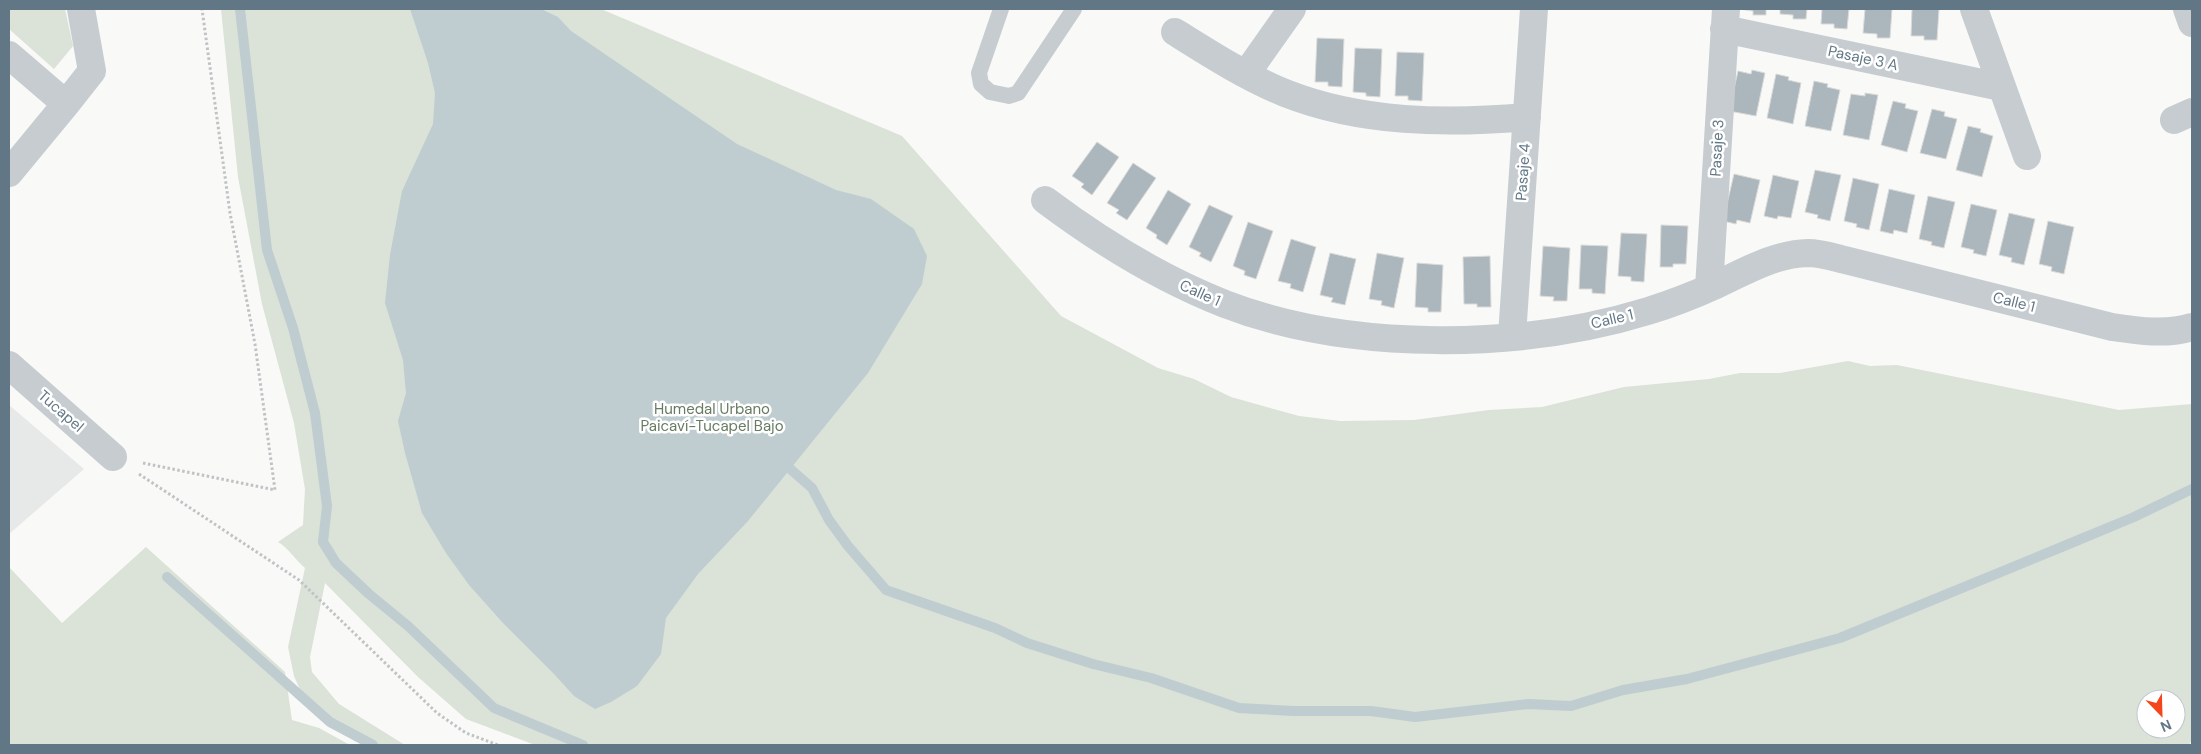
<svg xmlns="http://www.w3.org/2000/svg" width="2201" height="754" font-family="'DM Sans',sans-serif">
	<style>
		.built { fill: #e7e9e8 }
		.green { fill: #dbe2d7; fill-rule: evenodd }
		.water { fill: #bfccd0 }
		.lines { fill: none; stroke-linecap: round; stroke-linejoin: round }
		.stream { stroke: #bfccd0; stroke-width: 10 }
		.building { fill: #acb7bd; stroke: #dbdbd9 }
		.path { stroke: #c0c3c5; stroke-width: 3; stroke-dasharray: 2.5 2.5; stroke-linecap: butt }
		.service { stroke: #c6cccf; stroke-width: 16 }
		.minor { stroke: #c6cccf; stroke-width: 28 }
		.labels { text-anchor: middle; stroke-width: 5; stroke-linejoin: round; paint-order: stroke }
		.street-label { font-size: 15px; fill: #617785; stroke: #fff }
		.park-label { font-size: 15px; fill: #677b61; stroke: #fff }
	</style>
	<rect width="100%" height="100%" fill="#f9f9f7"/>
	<path class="built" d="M9 405 84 469 9 534Z"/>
	<path class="green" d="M9 9H65L73 46 54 69 9 29Z
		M221 9H601L902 136 1061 316 1158 368 1194 379 1231 397 1299 416 1340 421 1414 420 1489 410 1542 407 1624 387 1709 379 1740 373H1780L1848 361 1870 366 1897 365 2119 410 2192 404V739L2189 745H535L466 719 418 677 325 583 310 657 312 672 339 704 405 745H363L306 703 294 676 288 647 305 568C295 560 290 549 278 542L303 525 305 489 294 423 262 304 238 177ZM2146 699H2176V729H2146Z
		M146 547 285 672 292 720 319 728 350 745H9V567L62 623Z"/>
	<path class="water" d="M410 9H541L558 17 571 31 737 144 836 190 871 199 914 229 927 256 922 284 868 373 748 521 698 574 666 618 661 654 637 686 611 702 595 709 574 696 555 675 503 623 469 585 446 553 422 513 405 453 398 421 406 393 403 360 385 303 390 255 402 191 433 124 435 93 428 63Z"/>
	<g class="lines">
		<path class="stream" d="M240 9 267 250 293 328 315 413 327 506 323 542 336 563 369 594 408 626 494 708 583 745
			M780 460 812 488 829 520 848 546 886 590 995 628 1027 643 1093 664 1151 678 1239 708 1293 711H1371L1415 717 1528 704 1571 706 1623 690 1687 679 1840 638 2064 546 2134 517 2192 489
			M167 577 330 722 373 745"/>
	</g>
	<path class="building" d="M1739 9H1766V15H1753V11Z
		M1780 9H1807L1806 19H1793V15L1780 14Z
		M1822 9H1849L1847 29 1834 28V24H1821Z
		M1865 9H1892L1890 38H1877V34L1863 33Z
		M1912 9H1939L1937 40H1924V36H1911Z
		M1317 38 1344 39 1342 87 1328 86V82H1315Z
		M1355 48 1382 49 1380 97 1366 96V93L1353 92Z
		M1397 52 1424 53 1422 101 1408 100V96H1395Z
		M1752 70 1765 73 1756 116 1729 111 1738 71 1751 74Z
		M1776 74 1789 77 1788 80 1801 83 1793 124 1767 118Z
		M1814 81 1828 84 1827 87 1840 90 1831 131 1805 126Z
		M1865 93 1878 95 1869 140 1843 135 1851 94 1865 96Z
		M1893 101 1906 104 1905 108 1918 111 1907 152 1881 145Z
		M1932 109 1945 112 1944 116 1957 119 1946 159 1920 153Z
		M1968 126 1981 129 1980 132 1993 136 1982 177 1956 170Z
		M1097 142 1119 157 1092 195 1081 187 1084 184 1072 176Z
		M1133 163 1156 178 1127 220 1116 213 1119 210 1107 203Z
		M1815 170 1841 175 1830 221 1817 218 1818 215 1805 212Z
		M1734 174 1760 180 1750 223 1737 220 1736 224 1723 221Z
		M1773 175 1799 181 1791 218 1778 216 1777 219 1764 216Z
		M1853 178 1879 184 1869 230 1856 227 1857 224 1844 221Z
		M1889 189 1915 195 1907 233 1894 230 1893 234 1880 231Z
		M1168 190 1191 204 1167 245 1156 238 1157 235 1146 228Z
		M1928 196 1955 202 1944 248 1931 245 1932 242 1919 239Z
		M1971 204 1997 210 1986 256 1973 253 1974 250 1961 247Z
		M1209 205 1233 216 1211 262 1199 256 1201 253 1189 247Z
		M2009 213 2035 219 2024 265 2011 262 2012 258 1999 255Z
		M2048 221 2074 227 2064 274 2051 271 2052 267 2039 264Z
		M1248 222 1273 231 1256 279 1244 275 1245 271 1233 266Z
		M1661 225 1688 226 1686 264H1673V267H1660Z
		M1621 233 1647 234 1644 282 1631 281V277L1618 276Z
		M1291 239 1316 247 1303 292 1290 288 1291 284 1278 281Z
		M1581 245 1608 246 1605 294 1592 293V289H1579Z
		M1543 246 1570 248 1567 301H1553L1554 297 1540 296Z
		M1330 253 1356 259 1345 305 1331 302 1333 298 1320 295Z
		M1377 253 1404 258 1394 308 1381 305 1382 301 1369 299Z
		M1490 256 1491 307H1477V304H1464L1463 257Z
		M1417 263 1443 265 1441 312H1428V308L1415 307Z"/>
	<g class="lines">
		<path class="path" d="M143 463 275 490 255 344 230 213 202 9
			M139 474 299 580 437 713 466 733 498 745"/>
		<path class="service" d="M1001 9 979 73 981 84 990 92 1009 96 1018 93 1074 9"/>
		<path class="minor" d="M1974 9 2027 156
			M2187 9 2192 23
			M1724 29 2001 87
			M1175 32C1210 54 1246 77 1285 93 1361 123 1446 124 1527 117
			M9 55 66 104 9 173
			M1246 74 1292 9
			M66 104 92 71 81 9
			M2174 120 2192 112
			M1045 200C1101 242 1159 278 1225 304 1349 352 1522 350 1648 311 1671 304 1694 295 1716 285 1746 271 1774 254 1808 253 1820 253 1833 257 1845 260L2112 327C2139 331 2166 335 2192 327
			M1709 288 1726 9
			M1512 336 1534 9
			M9 365 113 457"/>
	</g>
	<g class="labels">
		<g class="street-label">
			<text transform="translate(1863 58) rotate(12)" y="5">Pasaje 3 A</text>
			<text transform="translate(1717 148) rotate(-87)" y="5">Pasaje 3</text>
			<text transform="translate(1523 172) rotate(-86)" y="5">Pasaje 4</text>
			<text transform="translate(1200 293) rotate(24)" y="5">Calle 1</text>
			<text transform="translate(2014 302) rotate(14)" y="5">Calle 1</text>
			<text transform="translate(1612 319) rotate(-13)" y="5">Calle 1</text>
			<text transform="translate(61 411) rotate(41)" y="5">Tucapel</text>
		</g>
		<g class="park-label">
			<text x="712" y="414">Humedal Urbano<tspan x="712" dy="17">Paicaví-Tucapel Bajo</tspan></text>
		</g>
	</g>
	<rect width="2201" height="754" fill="none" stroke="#617785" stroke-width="20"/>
	<g transform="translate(2161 714) rotate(157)"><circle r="24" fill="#ffffff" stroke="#c0c9ce"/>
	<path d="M0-4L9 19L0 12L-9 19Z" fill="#f4461c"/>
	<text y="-8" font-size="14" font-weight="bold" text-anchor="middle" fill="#617785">N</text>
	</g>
</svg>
